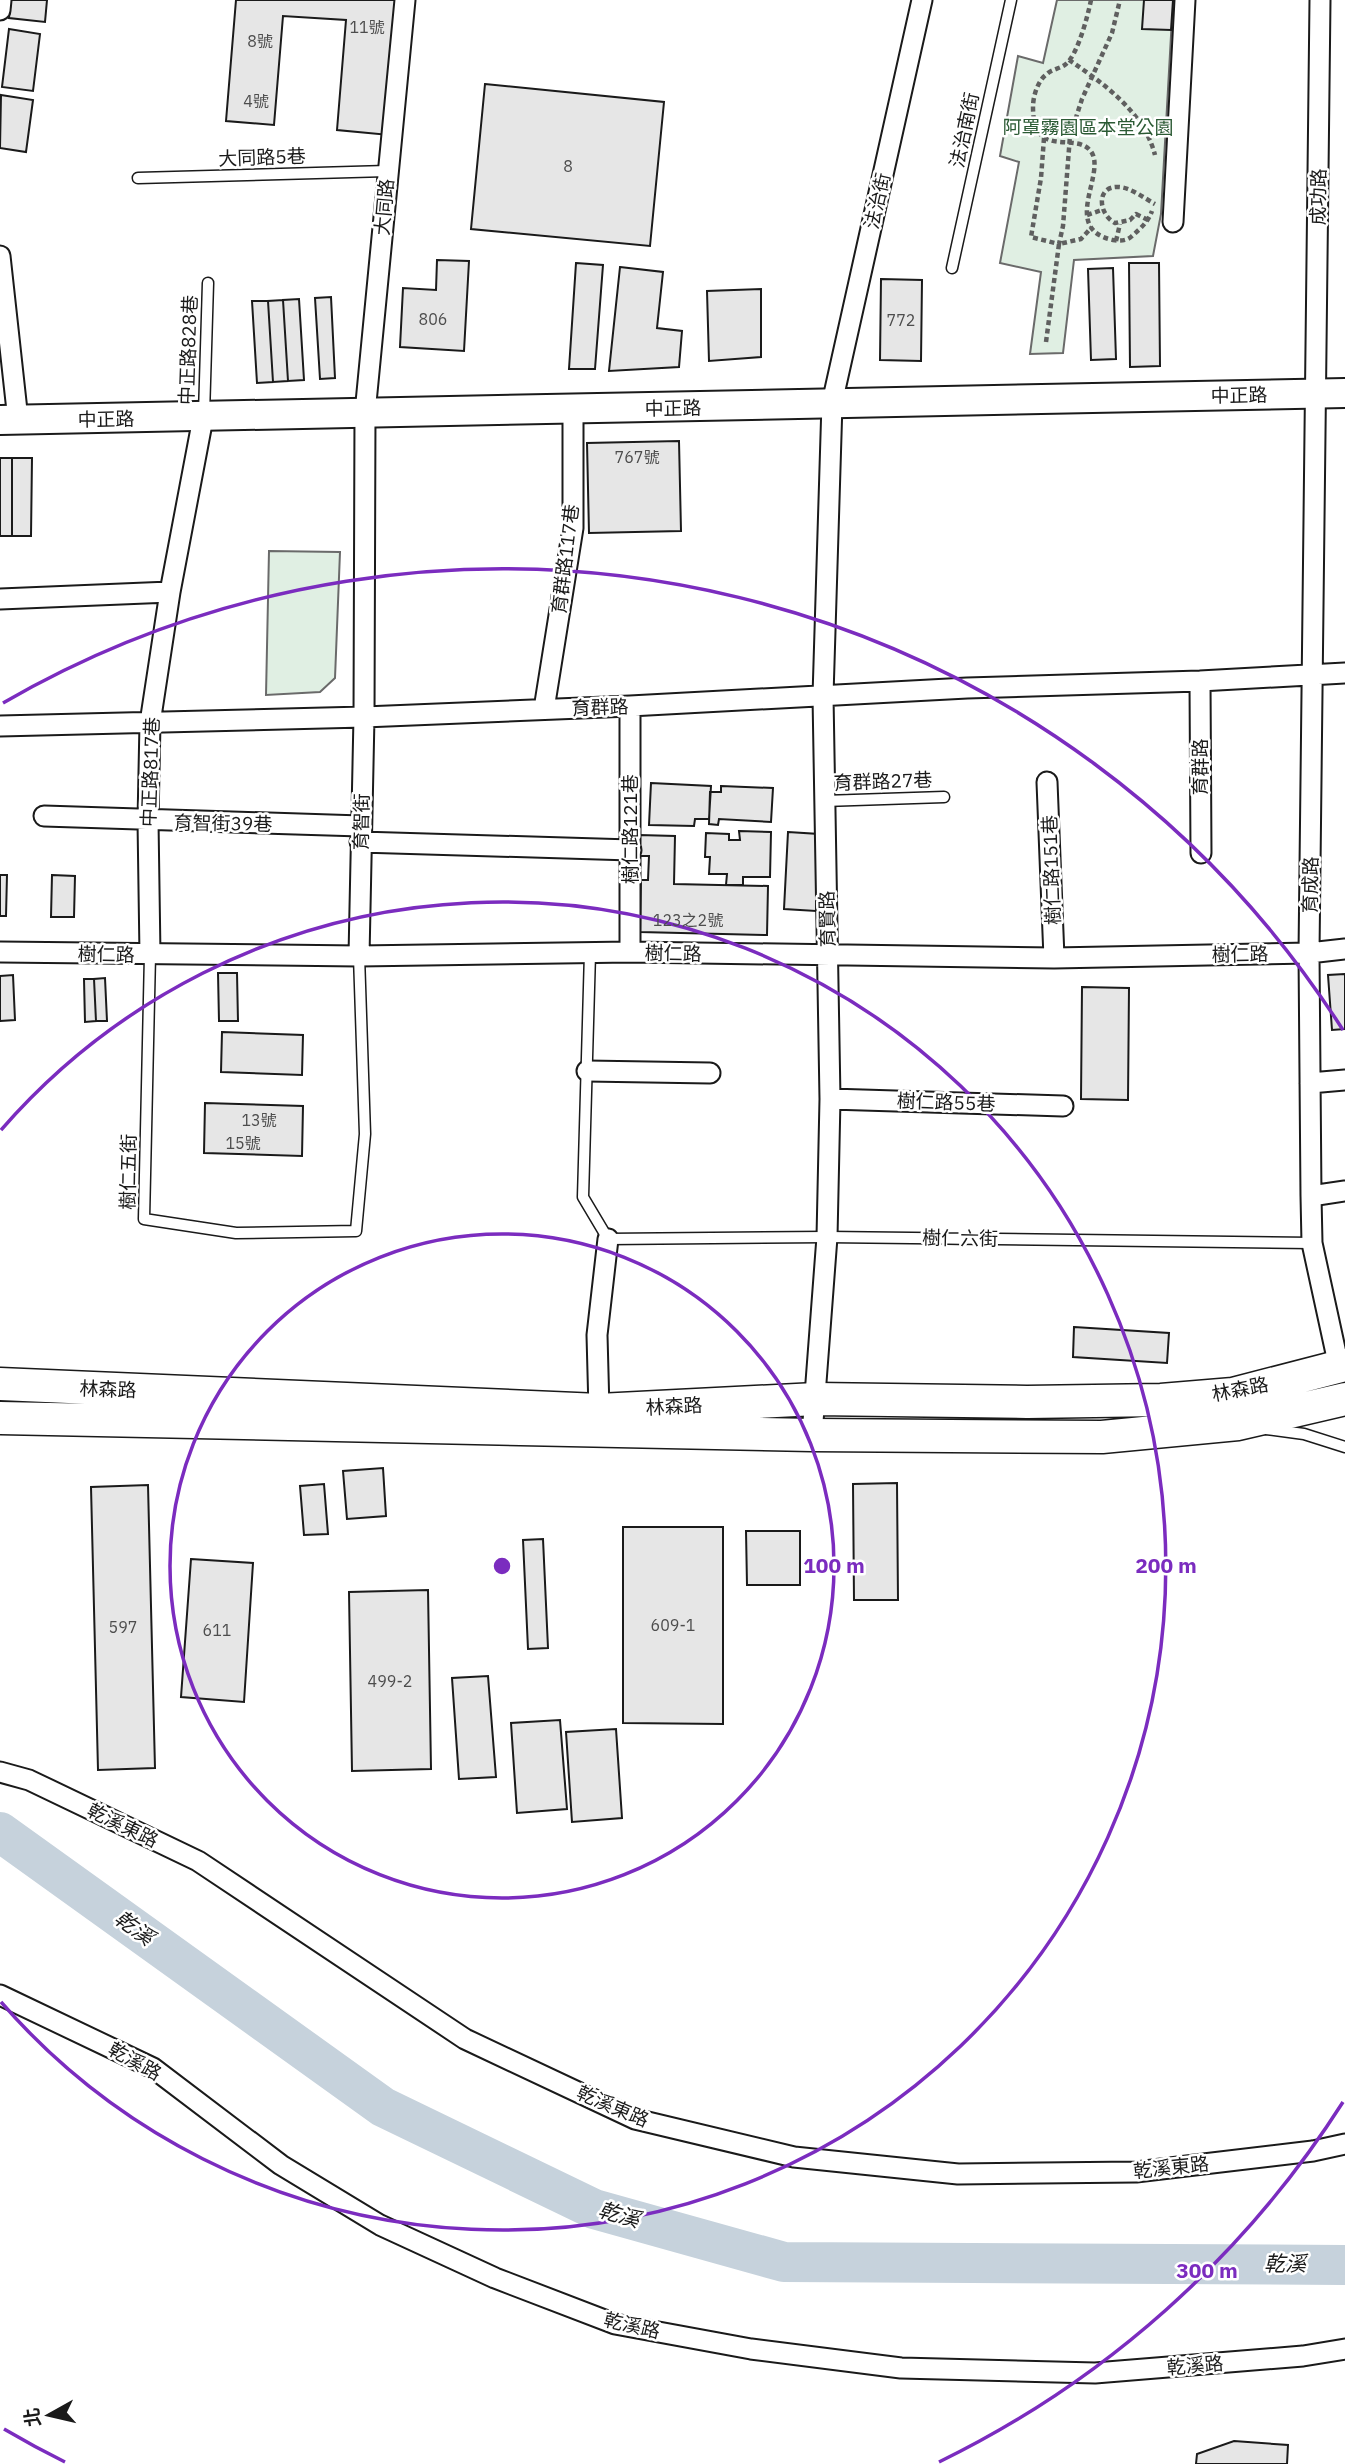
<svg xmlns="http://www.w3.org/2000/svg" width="1345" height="2464" font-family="'IBM Plex Sans','Noto Sans TC',sans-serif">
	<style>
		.green { fill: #e0efe3; stroke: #6a6a6a; stroke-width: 2 }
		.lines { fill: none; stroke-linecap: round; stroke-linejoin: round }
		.river { stroke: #c6d2dc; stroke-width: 40 }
		.building { fill: #e6e6e6; stroke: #1a1a1a; stroke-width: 2 }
		.lane-casing { stroke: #1a1a1a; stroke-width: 13 }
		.street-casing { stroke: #1a1a1a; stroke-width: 23 }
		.secondary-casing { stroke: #1a1a1a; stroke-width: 32 }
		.primary-casing { stroke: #1a1a1a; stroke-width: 35 }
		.path { stroke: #5f5f5f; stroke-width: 4.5; stroke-dasharray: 5 3.5; stroke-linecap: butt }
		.lane { stroke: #fff; stroke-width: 10 }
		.street { stroke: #fff; stroke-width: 19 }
		.secondary { stroke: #fff; stroke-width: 28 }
		.primary { stroke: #fff; stroke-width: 32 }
		.ring { fill: none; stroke: #7b2cbf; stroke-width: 3.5 }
		.labels { text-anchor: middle; stroke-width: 5; stroke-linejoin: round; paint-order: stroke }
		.number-label { font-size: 16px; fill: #4d4d4d }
		.park-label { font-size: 19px; fill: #2b5a34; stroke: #fff }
		.street-label { font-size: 19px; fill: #1a1a1a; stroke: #fff }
		.water-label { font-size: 21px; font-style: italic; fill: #1a1a1a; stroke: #fff }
		.centre { fill: #7b2cbf; stroke: #fff; stroke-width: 3.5 }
		.ring-label { font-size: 21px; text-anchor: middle; font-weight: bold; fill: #7b2cbf; stroke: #fff; stroke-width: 5; stroke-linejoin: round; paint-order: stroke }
	</style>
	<rect width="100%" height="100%" fill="#fff"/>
	<path class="green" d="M1057 0H1173L1161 214 1153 256 1074 260 1063 353 1030 354 1041 272 1000 263 1019 162 1000 156 1018 56 1043 63Z
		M269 551 340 552 335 678 320 692 266 695Z"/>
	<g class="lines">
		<path class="river" d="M0 1832 383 2107 594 2209 784 2262 1345 2265"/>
	</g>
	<path class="building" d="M11 0H47L45 22 9 18Z
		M236 0H400L389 135 337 130 346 20 283 16 274 125 226 121Z
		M1144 0H1173L1171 30 1142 29Z
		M9 29 40 34 33 91 2 87Z
		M485 84 664 102 650 246 471 229Z
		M1 95 33 100 26 152 0 148Z
		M437 260 469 261 464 351 400 347 403 288 436 290Z
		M576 263 603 265 595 369H569Z
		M1129 263H1159L1160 366 1130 367Z
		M620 267 663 272 657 328 682 331 679 367 609 371Z
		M1113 268 1116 359 1091 360 1088 269Z
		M881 279 922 280 921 361 880 360Z
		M761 289V357L709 361 707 291Z
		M331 297 335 378 320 379 315 298Z
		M299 299 304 380 288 381 283 300Z
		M283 300 288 381 273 382 268 301Z
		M252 301H268L273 382 257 383Z
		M679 441 681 531 589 533 587 443Z
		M0 458H12V536H0Z
		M12 458H32L31 536H12Z
		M651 783 711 786 709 819H695L694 826 649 825Z
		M721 786 773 788 771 822 719 819 718 825 709 824 710 792H721Z
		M739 831 771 832 770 877H743V885H726L727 874H709L710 857H705L706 833 729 834V840H740Z
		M788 832 819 834 816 911 784 909Z
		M639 835 675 836 674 884 768 886 767 935 640 932 641 880H648L649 856H638Z
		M0 875H7L6 916H0Z
		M52 875 75 876 74 917H51Z
		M218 973H237L238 1021H219Z
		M1345 974V1029L1332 1030 1328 975Z
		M13 975 15 1020 0 1021V976Z
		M105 978 107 1021H96L94 979Z
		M84 979H94L96 1021 85 1022Z
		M1082 987 1129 988 1128 1100 1081 1099Z
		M222 1032 303 1035 302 1075 221 1072Z
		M205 1103 303 1106 302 1156 204 1153Z
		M1074 1327 1169 1333 1167 1363 1073 1357Z
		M383 1468 386 1516 347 1519 343 1471Z
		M897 1483 898 1600H854L853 1484Z
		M324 1484 328 1534 304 1535 300 1486Z
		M148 1485 155 1768 98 1770 91 1487Z
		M623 1527H723V1724L623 1723Z
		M746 1531H800V1585H747Z
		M543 1539 548 1648 528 1649 523 1540Z
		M191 1559 253 1563 244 1702 181 1697Z
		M428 1590 431 1769 352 1771 349 1592Z
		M488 1676 496 1777 459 1779 452 1678Z
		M560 1720 567 1809 517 1813 511 1723Z
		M616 1729 622 1818 572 1822 566 1732Z
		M1234 2441 1288 2445 1287 2464H1196L1197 2454Z"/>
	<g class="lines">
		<defs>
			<path id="lane" d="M138 178 387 171
				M952 268 1011 0
				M204 414 208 283
				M824 801 944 797
				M590 953 583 1197 608 1239 827 1237 1312 1243
				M150 955 144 1219 236 1233 356 1231 365 1134 359 956
				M1266 1429 1304 1434 1345 1447"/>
			<path id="street" d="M1320 0 1309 953 1311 1196 1312 1243 1339 1367 1345 1370
				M0 10 1 0
				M1173 222 1185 0
				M0 256 18 420
				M0 599 170 592
				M1200 681 1201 853
				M630 706V952
				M544 709 573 528V409
				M0 726 364 717 630 706 967 688 1200 681 1345 673
				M1047 782 1054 958
				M44 816 361 826
				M360 842 631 850
				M0 952 359 956 630 952 1054 958 1309 953 1345 949
				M150 955 148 821 150 723 170 592 203 418
				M359 956 364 717 365 413 405 0
				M587 1071 710 1073
				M1310 1083 1345 1080
				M830 1099 1063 1106
				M1311 1196 1345 1191
				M599 1410 597 1335 608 1239
				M812 1435 827 1237 830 1099 823 696 832 403 922 0
				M0 1772 29 1780 198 1861 465 2039 635 2119 794 2157 958 2174 1136 2172 1313 2151 1345 2144
				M0 1995 153 2068 281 2165 380 2225 495 2278 615 2324 751 2349 901 2368 1095 2373 1303 2356 1345 2349"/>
			<path id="secondary" d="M0 420 1345 393"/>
			<path id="primary" d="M0 1384 599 1410 816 1399 1027 1402 1161 1400 1233 1394 1345 1365
				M0 1418 812 1435 1102 1437 1238 1424 1345 1399"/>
		</defs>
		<use href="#lane" class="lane-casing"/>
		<use href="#street" class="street-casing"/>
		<use href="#secondary" class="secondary-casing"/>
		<use href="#primary" class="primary-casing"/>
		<path class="path" d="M1091 0C1088 15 1078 54 1066 64 1060 69 1052 69 1047 74 1038 80 1033 96 1033 107 1033 162 1078 129 1092 153 1105 176 1061 229 1113 240 1120 241 1127 241 1132 236 1141 228 1148 222 1152 211
			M1069 60C1103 83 1144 112 1155 155
			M1044 138 1041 178 1031 237 1059 244 1063 226 1070 136 1082 99 1112 33 1120 0
			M1087 215 1102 210
			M1148 220 1136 214 1130 220 1115 223C1098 214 1096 186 1118 187 1130 187 1144 198 1155 204
			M1116 241 1120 224
			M1046 342 1059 244 1081 239 1092 227"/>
		<use href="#lane" class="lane"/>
		<use href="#street" class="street"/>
		<use href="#secondary" class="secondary"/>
		<use href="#primary" class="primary"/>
	</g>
	<g class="ring">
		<circle cx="502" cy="1566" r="332"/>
		<path d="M1 1130A664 664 0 1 1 1 2002"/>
		<path d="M1343 2102A997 997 0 0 1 939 2462M65 2462A997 997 0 0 1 4 2429M3 703A997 997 0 0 1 1343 1030"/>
	</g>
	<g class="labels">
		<g class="number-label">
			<text x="367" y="33">11號</text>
			<text x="260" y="47">8號</text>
			<text x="256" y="107">4號</text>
			<text x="568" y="172">8</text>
			<text x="433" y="325">806</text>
			<text x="901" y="326">772</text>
			<text x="637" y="463">767號</text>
			<text x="688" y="926">123之2號</text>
			<text x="259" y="1126">13號</text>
			<text x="243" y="1149">15號</text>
			<text x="673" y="1631">609-1</text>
			<text x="123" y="1633">597</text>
			<text x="217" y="1636">611</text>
			<text x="390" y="1687">499-2</text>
		</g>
		<g class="park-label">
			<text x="1088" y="134">阿罩霧園區本堂公園</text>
		</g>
		<g class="street-label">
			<text transform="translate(964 130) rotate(-78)" y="7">法治南街</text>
			<text transform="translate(262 157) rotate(-2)" y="7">大同路5巷</text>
			<text transform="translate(1318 197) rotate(-89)" y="7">成功路</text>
			<text transform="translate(877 201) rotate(-77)" y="7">法治街</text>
			<text transform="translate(384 207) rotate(-85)" y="7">大同路</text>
			<text transform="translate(188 350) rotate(-88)" y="7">中正路828巷</text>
			<text transform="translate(1239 395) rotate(-1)" y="7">中正路</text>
			<text transform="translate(673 408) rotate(-1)" y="7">中正路</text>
			<text transform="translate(106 419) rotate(-1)" y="7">中正路</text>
			<text transform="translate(565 559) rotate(-83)" y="7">育群路117巷</text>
			<text transform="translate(600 707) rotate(-2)" y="7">育群路</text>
			<text transform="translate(1200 767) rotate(-90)" y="7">育群路</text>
			<text transform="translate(150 772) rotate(-88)" y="7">中正路817巷</text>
			<text transform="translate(883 781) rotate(-2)" y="7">育群路27巷</text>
			<text transform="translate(361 822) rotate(-89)" y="7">育智街</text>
			<text transform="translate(223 823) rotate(1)" y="7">育智街39巷</text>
			<text transform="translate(630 829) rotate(-90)" y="7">樹仁路121巷</text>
			<text transform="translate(1051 870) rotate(-92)" y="7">樹仁路151巷</text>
			<text transform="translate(1310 885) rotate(-89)" y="7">育成路</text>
			<text transform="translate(827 919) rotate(-91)" y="7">育賢路</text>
			<text transform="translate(673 953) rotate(1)" y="7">樹仁路</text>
			<text transform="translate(106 954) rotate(1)" y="7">樹仁路</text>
			<text transform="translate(1240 954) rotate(-1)" y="7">樹仁路</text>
			<text transform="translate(946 1102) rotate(2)" y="7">樹仁路55巷</text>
			<text transform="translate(128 1172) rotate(-89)" y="7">樹仁五街</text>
			<text transform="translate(960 1238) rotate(1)" y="7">樹仁六街</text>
			<text transform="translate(108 1389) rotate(2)" y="7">林森路</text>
			<text transform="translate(1240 1389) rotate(-11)" y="7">林森路</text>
			<text transform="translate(674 1406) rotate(-3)" y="7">林森路</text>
			<text transform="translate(123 1825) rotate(26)" y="7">乾溪東路</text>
			<text transform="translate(135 2061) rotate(29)" y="7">乾溪路</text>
			<text transform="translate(613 2106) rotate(23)" y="7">乾溪東路</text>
			<text transform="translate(1171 2167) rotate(-6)" y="7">乾溪東路</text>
			<text transform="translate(632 2325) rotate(13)" y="7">乾溪路</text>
			<text transform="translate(1195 2365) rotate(-5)" y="7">乾溪路</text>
		</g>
		<g class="water-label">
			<text transform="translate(134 1928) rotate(36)" y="7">乾溪</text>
			<text transform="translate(619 2215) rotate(16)" y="7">乾溪</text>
			<text x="1285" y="2271">乾溪</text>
		</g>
	</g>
	<circle cx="502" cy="1566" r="10" class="centre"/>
	<g class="ring-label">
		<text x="834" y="1573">100 m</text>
		<text x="1166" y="1573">200 m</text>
		<text x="1207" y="2278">300 m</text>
	</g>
	<g transform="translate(49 2415) rotate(262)" stroke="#ffffff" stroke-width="5" paint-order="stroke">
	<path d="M0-5L12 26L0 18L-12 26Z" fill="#1a1a1a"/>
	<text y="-10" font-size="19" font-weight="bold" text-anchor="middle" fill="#1a1a1a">北</text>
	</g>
</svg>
